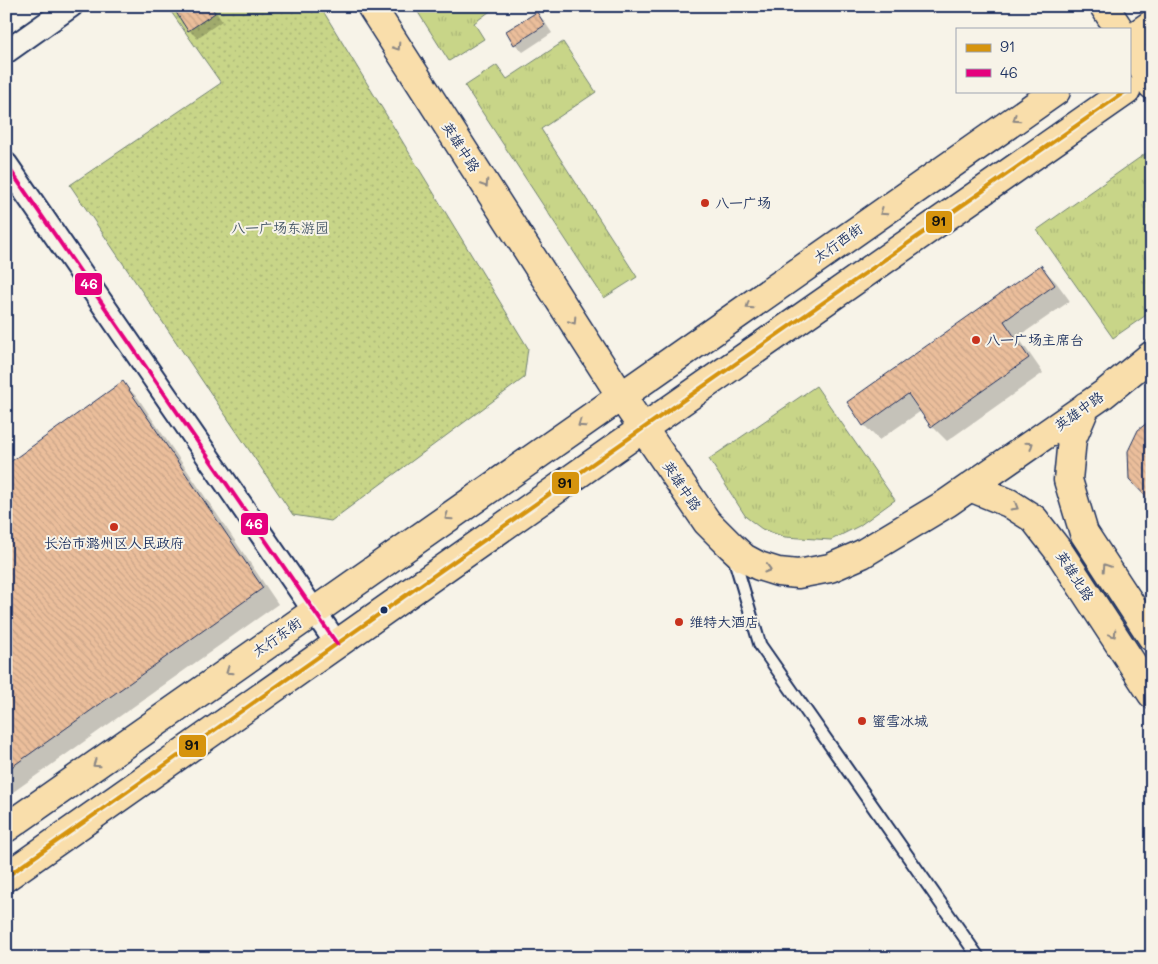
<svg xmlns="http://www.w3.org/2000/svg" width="1158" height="964" font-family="Mali,'LXGW WenKai TC',sans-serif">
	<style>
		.grass { fill: url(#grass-tufts); stroke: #728273 }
		.park { fill: url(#park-dots); stroke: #728273 }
		.shadow { fill: #0003 }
		.building { fill: url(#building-back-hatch); stroke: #1b2f5e }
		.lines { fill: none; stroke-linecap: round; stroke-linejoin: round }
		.lane-casing { stroke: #1b2f5e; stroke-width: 15 }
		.street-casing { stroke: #1b2f5e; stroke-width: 26 }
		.primary-casing { stroke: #1b2f5e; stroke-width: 31 }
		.lane { stroke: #f7f3e8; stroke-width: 11 }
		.street { stroke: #f7f3e8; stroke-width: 22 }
		.primary { stroke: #f9deab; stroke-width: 28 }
		.bus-1-casing { stroke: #f7f3e8; stroke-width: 8 }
		.bus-2-casing { stroke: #f7f3e8; stroke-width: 8 }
		.bus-1 { stroke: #d6940e; stroke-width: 4 }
		.bus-2 { stroke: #e5007d; stroke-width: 4 }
		.oneway { stroke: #8a8684 }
		.poi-dot { fill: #c8321e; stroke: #f7f3e8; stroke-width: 2 }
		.bus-dot { fill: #1b2f5e; stroke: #f7f3e8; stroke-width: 2 }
		.labels { text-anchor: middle; stroke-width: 4; stroke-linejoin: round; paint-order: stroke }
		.street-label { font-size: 14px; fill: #1b2f5e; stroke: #f7f3e8 }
		.poi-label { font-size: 14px; fill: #1b2f5e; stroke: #f7f3e8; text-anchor: start }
		.park-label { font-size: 14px; fill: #465868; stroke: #f7f3e8 }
		.line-badge { stroke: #f7f3e8; stroke-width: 2 }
		.badge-label { font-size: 14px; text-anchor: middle; font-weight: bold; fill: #fff }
		.pale-badge-label { font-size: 14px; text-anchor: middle; font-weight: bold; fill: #111 }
	</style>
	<defs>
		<pattern id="grass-tufts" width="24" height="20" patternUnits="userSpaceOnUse" patternTransform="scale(1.25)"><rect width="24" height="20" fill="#c8d588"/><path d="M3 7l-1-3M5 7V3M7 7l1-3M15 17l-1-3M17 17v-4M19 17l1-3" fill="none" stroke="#abb778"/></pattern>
		<pattern id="park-dots" width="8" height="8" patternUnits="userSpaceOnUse" patternTransform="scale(1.25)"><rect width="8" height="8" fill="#c8d588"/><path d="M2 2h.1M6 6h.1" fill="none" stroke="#abb778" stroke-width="1.8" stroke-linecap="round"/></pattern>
		<pattern id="building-back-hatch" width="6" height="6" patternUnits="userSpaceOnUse" patternTransform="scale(1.25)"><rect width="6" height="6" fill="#ebbe9b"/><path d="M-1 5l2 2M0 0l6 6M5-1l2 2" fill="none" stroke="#c9a488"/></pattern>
	</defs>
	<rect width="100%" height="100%" fill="#f7f3e8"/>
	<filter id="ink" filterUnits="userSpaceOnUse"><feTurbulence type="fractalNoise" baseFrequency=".02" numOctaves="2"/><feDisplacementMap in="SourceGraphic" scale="10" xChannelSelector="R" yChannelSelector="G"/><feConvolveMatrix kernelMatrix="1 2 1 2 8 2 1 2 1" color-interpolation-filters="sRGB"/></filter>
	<g filter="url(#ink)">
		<path class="grass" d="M414 6H497L474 23 484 39 449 61Z
			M563 42 596 92 541 129 637 277 604 298 465 86 497 65 507 79Z
			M1152 149V311L1113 338 1037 230Z
			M816 386 895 500 859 526 831 540 785 537 762 529 746 517 709 459Z"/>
		<path class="park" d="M167 6H320L528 348 524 378 331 521 293 515 70 185 221 83Z"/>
		<path class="shadow" d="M174 6H212L222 21 197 38 189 30Z
			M537 13 544 21 552 33 523 52 515 44Z
			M1041 267 1056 282 1070 301 1018 337 1043 373 947 441 932 426 921 411 879 440 864 425Z
			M123 383 138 398 278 604 6 797V467Z"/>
		<path class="building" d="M172 6H211L215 13 188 31Z
			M537 12 545 25 514 45 506 31Z
			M1041 265 1055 285 1004 321 1029 358 931 427 908 394 863 426 847 402Z
			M123 381 263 588 6 771V465Z
			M1152 419V503L1129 479 1128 451 1138 430Z"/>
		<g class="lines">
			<defs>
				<path id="lane" d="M734 558 760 645 979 958"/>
				<path id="street" d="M6 52 71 6
					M6 164 337 644"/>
				<path id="primary" d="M371 6 621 396 707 522 731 546 744 558 759 566 778 572 798 574 830 568 862 554 947 503 1104 394 1152 355
					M1104 6 1119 29
					M1129 40 1152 24
					M1129 44 1152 85
					M1086 406 1072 439 1068 480 1084 533 1152 637
					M970 487 1009 503 1034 519 1058 550 1152 694
					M6 828 1056 91
					M6 877 615 448 1126 91"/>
			</defs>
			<use href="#lane" class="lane-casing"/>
			<use href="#street" class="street-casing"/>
			<use href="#primary" class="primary-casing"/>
			<use href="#lane" class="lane"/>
			<use href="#street" class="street"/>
			<use href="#primary" class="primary"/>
			<defs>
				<path id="bus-1" d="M6 877 615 448 1126 91"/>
				<path id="bus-2" d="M6 164 337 644"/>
			</defs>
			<use href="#bus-1" class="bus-1-casing"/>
			<use href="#bus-2" class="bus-2-casing"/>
			<use href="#bus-1" class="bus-1"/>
			<use href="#bus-2" class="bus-2"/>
		</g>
		<defs><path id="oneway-chevron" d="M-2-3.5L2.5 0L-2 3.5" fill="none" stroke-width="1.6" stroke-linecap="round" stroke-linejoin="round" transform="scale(1.25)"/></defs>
		<g class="oneway">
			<use href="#oneway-chevron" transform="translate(397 47) rotate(57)"/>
			<use href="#oneway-chevron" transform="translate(1016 119) rotate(145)"/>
			<use href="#oneway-chevron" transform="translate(485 184) rotate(57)"/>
			<use href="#oneway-chevron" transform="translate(883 212) rotate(145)"/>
			<use href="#oneway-chevron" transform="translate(749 306) rotate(145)"/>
			<use href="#oneway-chevron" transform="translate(573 321) rotate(57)"/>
			<use href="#oneway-chevron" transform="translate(581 424) rotate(145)"/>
			<use href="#oneway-chevron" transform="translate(1030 445) rotate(-35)"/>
			<use href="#oneway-chevron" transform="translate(1015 507) rotate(31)"/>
			<use href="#oneway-chevron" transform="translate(448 517) rotate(145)"/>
			<use href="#oneway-chevron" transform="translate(1106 567) rotate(-123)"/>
			<use href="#oneway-chevron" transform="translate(768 569) rotate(17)"/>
			<use href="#oneway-chevron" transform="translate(1113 634) rotate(57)"/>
			<use href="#oneway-chevron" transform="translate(229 671) rotate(145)"/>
			<use href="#oneway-chevron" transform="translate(96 764) rotate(145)"/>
		</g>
	</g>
	<g class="poi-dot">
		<circle cx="705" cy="203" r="5"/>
		<circle cx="976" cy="340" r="5"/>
		<circle cx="114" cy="527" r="5"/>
		<circle cx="679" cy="622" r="5"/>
		<circle cx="862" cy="721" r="5"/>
	</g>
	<circle class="bus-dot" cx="384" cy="610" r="4.5"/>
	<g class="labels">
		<g class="street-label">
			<text transform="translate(461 147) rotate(57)" y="5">英雄中路</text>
			<text transform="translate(838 243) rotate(-35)" y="5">太行西街</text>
			<text transform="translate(1079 411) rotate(-35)" y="5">英雄中路</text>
			<text transform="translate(682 486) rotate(56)" y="5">英雄中路</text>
			<text transform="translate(1075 576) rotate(57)" y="5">英雄北路</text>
			<text transform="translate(277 637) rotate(-35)" y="5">太行东街</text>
		</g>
		<g class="poi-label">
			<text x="715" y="208">八一广场</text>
			<text x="986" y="345">八一广场主席台</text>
			<text x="114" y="548" text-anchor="middle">长治市潞州区人民政府</text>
			<text x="689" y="627">维特大酒店</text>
			<text x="872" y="726">蜜雪冰城</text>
		</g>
		<g class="park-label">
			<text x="280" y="233">八一广场东游园</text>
		</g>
	</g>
	<g class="line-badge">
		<rect x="925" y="210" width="28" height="24" rx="5" fill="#d6940e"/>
		<rect x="74" y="272" width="29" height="24" rx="5" fill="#e5007d"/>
		<rect x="551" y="471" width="29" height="24" rx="5" fill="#d6940e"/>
		<rect x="240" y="512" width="29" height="24" rx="5" fill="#e5007d"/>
		<rect x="178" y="734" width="29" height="24" rx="5" fill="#d6940e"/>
	</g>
	<g class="badge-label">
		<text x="89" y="289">46</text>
		<text x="254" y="529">46</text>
	</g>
	<g class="pale-badge-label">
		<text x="939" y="226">91</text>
		<text x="565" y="488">91</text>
		<text x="192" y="750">91</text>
	</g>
	<rect width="1158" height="964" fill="none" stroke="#f7f3e8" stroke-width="25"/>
	<rect x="12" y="12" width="1133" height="939" fill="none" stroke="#1b2f5e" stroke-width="2" filter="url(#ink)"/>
	<rect x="956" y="28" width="175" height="65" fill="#f7f3e8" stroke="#9fa5b1"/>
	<rect x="966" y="44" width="25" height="8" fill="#d6940e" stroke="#9fa5b1"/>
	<text x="1000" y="52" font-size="15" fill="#1b2f5e">91</text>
	<rect x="966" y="69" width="25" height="8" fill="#e5007d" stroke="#9fa5b1"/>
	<text x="1000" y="78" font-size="15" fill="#1b2f5e">46</text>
</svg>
